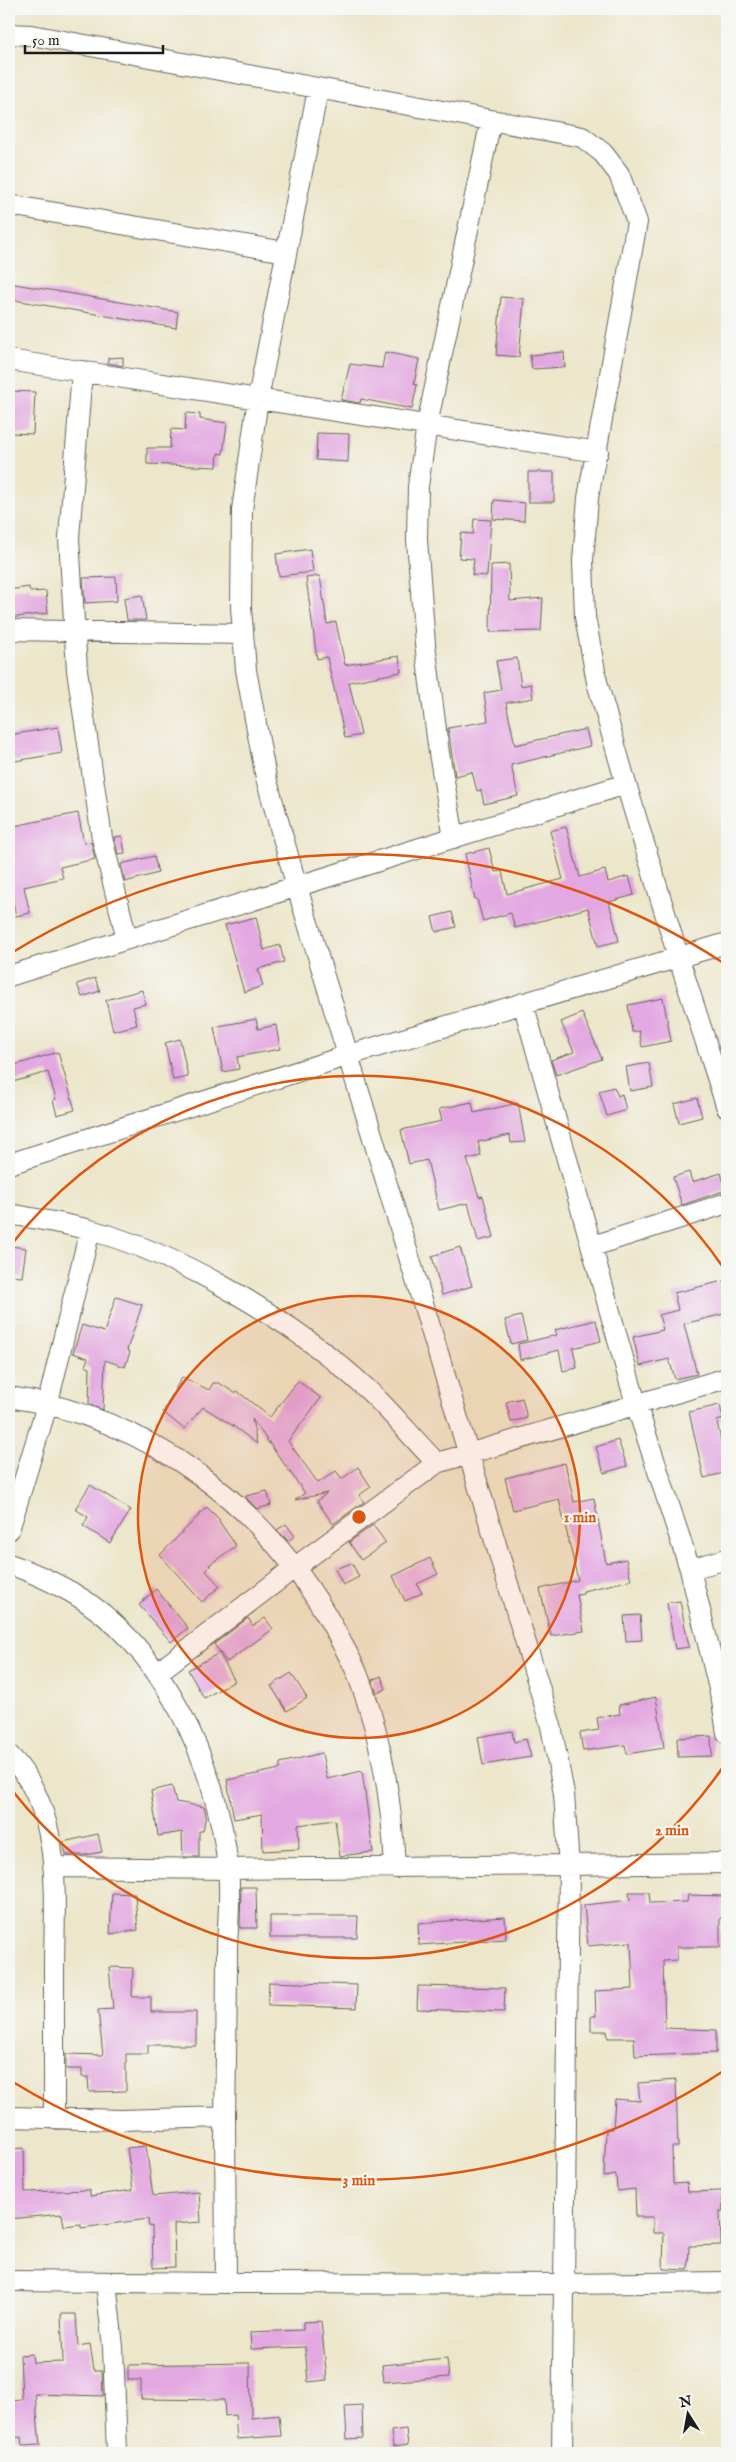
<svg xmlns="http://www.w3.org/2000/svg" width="736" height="2462" font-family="'IM FELL English',serif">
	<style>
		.building { fill: #e3a8e1 }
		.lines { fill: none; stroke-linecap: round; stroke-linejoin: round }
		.street-casing { stroke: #656359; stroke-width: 22 }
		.street { stroke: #fff; stroke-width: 20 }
		.ring { fill: none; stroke: #de560d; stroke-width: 2.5 }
		.centre { fill: #de560d; stroke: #f6f6f2; stroke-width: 2.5 }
		.ring-label { font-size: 15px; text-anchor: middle; font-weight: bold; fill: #de560d; stroke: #f6f6f2; stroke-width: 4.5; stroke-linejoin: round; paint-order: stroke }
	</style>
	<rect width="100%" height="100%" fill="#f6f6f2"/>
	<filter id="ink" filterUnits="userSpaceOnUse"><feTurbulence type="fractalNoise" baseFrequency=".02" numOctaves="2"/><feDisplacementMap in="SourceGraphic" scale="10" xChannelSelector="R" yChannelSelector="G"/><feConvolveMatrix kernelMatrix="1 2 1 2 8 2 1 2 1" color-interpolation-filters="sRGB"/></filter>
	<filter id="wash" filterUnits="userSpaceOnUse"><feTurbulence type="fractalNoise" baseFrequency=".0096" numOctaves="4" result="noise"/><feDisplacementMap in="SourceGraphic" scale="20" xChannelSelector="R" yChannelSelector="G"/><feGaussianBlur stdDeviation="1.12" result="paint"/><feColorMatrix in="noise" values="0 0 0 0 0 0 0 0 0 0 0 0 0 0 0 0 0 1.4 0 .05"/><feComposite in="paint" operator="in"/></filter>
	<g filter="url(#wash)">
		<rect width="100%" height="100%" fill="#ece6ca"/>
		<g id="blocks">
			<path class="building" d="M9 283 178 312 176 328 9 299Z
				M501 297 524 299 519 357 496 355Z
				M385 352 419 359 414 384 417 385 412 409 361 399 360 403 341 400 350 364 382 368Z
				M564 352 565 367 532 369 530 355Z
				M123 357V366L108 363V358Z
				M9 391 35 392 33 434 9 433Z
				M186 413 200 414V419L227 423 223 454 218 453 217 467 147 464V448H170L171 429 185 430Z
				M317 433 349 434 348 462 316 460Z
				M528 472H554V502H528Z
				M494 500 525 503 524 521 493 519Z
				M474 519 491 520 487 576 472 575 474 559 459 558 461 533 473 534Z
				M310 549 313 572 279 576 276 554Z
				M509 564 510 601 543 598 541 631 490 632 491 565Z
				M320 576 327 624 336 622 345 665 399 656 401 672 349 682 361 735 345 738 327 657 317 659 306 578Z
				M116 577 117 601 85 603 83 578Z
				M29 587 30 592 46 591 48 613 9 618V590Z
				M142 595 146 620H127L124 598Z
				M517 658 521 686 531 684 533 698 506 703 515 745 586 729 590 746 511 765 518 796 484 804 481 790 477 791 472 772 455 776 448 728 488 721 484 693 501 690 496 661Z
				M58 727 62 753 9 762V735Z
				M78 813 84 843 91 842 95 859 60 867 63 878 24 887 30 913 16 916 9 883V827Z
				M566 827 580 877 605 870 608 882 629 876 634 895 609 902 619 941 598 946 588 908 515 928 511 913 483 921 477 899H475L465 854 489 848 495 872 502 871 507 894 563 879 550 831Z
				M122 836 125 853 118 854 114 837Z
				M154 856 158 873 125 882 121 864Z
				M452 912 456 927 436 932 432 917Z
				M256 917 264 950 280 945 284 962 258 969 263 986 244 992 225 925Z
				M95 978 100 991 82 997 77 984Z
				M142 990 146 1004 133 1007 137 1025 113 1031 106 1000Z
				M663 998 671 1041 642 1047 639 1031 632 1032 628 1005Z
				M582 1013 602 1059 556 1075 551 1060 574 1052 561 1022Z
				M256 1019 258 1029 276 1025 280 1049 237 1057 239 1069 223 1072 214 1027Z
				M180 1039 188 1077 173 1080 165 1043Z
				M58 1052 75 1110 57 1115 53 1100 56 1099 48 1072 9 1083V1067Z
				M649 1063 653 1087 630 1091 626 1067Z
				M614 1087 618 1096 622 1094 626 1110 607 1116 599 1091Z
				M697 1098 702 1117 679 1123 674 1104Z
				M472 1102 474 1113 518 1103 525 1142 511 1143 510 1135 478 1142 481 1156 467 1159 479 1197 483 1196 494 1237 478 1241 468 1203 439 1210 427 1160 409 1164 401 1130 442 1121 439 1109Z
				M689 1172 692 1182 721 1173 726 1190 682 1205 673 1177Z
				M10 1246 26 1248 22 1277 9 1276Z
				M460 1247 472 1286 442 1295 432 1256Z
				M727 1280V1313L684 1324 697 1374 675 1379 669 1359 640 1366 633 1337 663 1330 659 1315 678 1310 674 1293Z
				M116 1297 142 1305 127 1350 130 1352 125 1367 105 1360 103 1410 89 1405 90 1368 85 1366 88 1358 73 1353 82 1325 104 1332Z
				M521 1316 527 1340 511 1344 505 1320Z
				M596 1320 601 1341 573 1348 577 1368 563 1371 559 1350 520 1360 518 1344 557 1335 555 1330Z
				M182 1377 209 1390 213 1383H219L235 1393 237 1391 270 1417 298 1381 321 1398 288 1441 318 1483 336 1471 342 1479 358 1467 371 1487 359 1495 364 1502 333 1524 317 1501 327 1493 295 1500 305 1493 252 1419 257 1444 232 1425 203 1407 184 1429 163 1412Z
				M522 1398 527 1418 511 1422 506 1402Z
				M720 1405 723 1419 717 1421 727 1472 704 1478 689 1412Z
				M618 1440 627 1466 604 1473 596 1447Z
				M565 1463 574 1502 594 1498 606 1563 626 1559 631 1580 583 1591V1594L577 1595 584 1631 551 1636 540 1589 578 1580 559 1499 513 1510 505 1478Z
				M90 1485 131 1510 110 1543 83 1526 88 1517 75 1509Z
				M267 1491 271 1505 257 1509 247 1499 246 1496Z
				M207 1507 220 1520 219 1521 236 1546 209 1565 210 1567 206 1571 220 1586 202 1602 160 1555Z
				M286 1524 295 1536 288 1541 277 1530Z
				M373 1525 386 1543 361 1560 349 1542Z
				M430 1558 438 1574 417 1584 422 1593 405 1601 393 1576Z
				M352 1563 359 1577 343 1585 335 1569Z
				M156 1589 188 1628 171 1642 139 1605Z
				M680 1601 689 1647 675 1649 667 1603Z
				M640 1615 642 1640 626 1641 624 1616Z
				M248 1618 253 1626 265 1618 273 1629 227 1662 214 1644Z
				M219 1653 235 1681 204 1698 188 1670Z
				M291 1673 307 1698 287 1711 271 1686Z
				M381 1676 386 1689 377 1693 372 1680Z
				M656 1697 664 1748 627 1754 625 1745 583 1751 580 1733 599 1730 597 1718 620 1714 619 1705Z
				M512 1731 514 1742 526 1739 531 1757 483 1765 478 1737Z
				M711 1736 712 1756 678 1757 677 1738Z
				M322 1753 327 1779 362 1771 373 1852 340 1856 335 1820 298 1825 299 1849 263 1851 262 1814 234 1819 227 1780 280 1769V1763Z
				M172 1786 176 1802 204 1807 206 1814 203 1831H199V1857H183L182 1832 158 1836 151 1791Z
				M98 1834 102 1852 85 1855H66L63 1842Z
				M241 1887H256L257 1928H240Z
				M629 1892H649L650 1903 687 1902 688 1895 722 1896 723 1918H720V1947H677V1960L663 1961 665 2028 716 2030V2053L635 2056 634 2038H608L607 2031H591V2016H596L595 1991 633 1989 631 1942 588 1946 584 1905 630 1900Z
				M112 1893 135 1894 138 1930 110 1934Z
				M270 1916H358L357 1938H270Z
				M505 1917 506 1939 419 1945 418 1923Z
				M109 1967 133 1968 132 1997H151V2012H196V2045H148V2054H126V2091L89 2092 88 2077H82V2069H66V2054L103 2055 98 2010 113 2009Z
				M269 1982 357 1985 356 2008 268 2005Z
				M418 1986 505 1988 504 2012 417 2009Z
				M676 2080 678 2147H672L673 2184 687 2183 688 2192 722 2191 723 2211H720L721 2245 689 2246 688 2270 663 2269 664 2233H653V2217H636L635 2189 617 2191 616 2175 604 2177 606 2129H613L615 2099 640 2101 638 2083Z
				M146 2146 153 2196 199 2192 201 2222 174 2224 175 2267 153 2268 152 2226 149 2227 148 2219 81 2228V2224L64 2226 62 2214 9 2219V2149L24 2148 25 2192 90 2190V2196L133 2190 127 2148Z
				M61 2314H76L78 2346 90 2344 94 2370H102L103 2396 35 2394 40 2445 22 2446 21 2437 10 2438 9 2425V2401L22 2400 20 2355 32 2354 33 2363 63 2362Z
				M321 2321 327 2380 308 2382 305 2347 251 2349 250 2332 303 2330V2322Z
				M447 2359 449 2377 384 2382 382 2365Z
				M250 2363 251 2418 279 2415 281 2436 237 2439 235 2415 225 2416 224 2400 141 2399V2380H128V2365Z
				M362 2405 363 2438 347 2439 345 2406Z
				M406 2429 408 2445 393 2447 391 2431Z"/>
		</g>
	</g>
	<g filter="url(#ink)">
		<use href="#blocks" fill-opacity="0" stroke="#656359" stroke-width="1"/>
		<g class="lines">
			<defs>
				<path id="street" d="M9 34 31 35 582 137 603 153 619 174 637 222 588 498 583 561 585 617 597 682 626 784 678 956 727 1108
					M318 89 258 399 242 510 241 607 246 670 266 778 297 887 551 1726 564 1794 569 1867 562 2453
					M9 205 286 252
					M9 360 598 452
					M82 371 69 538 77 670 102 838 127 939
					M9 630 243 634
					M454 838 439 753 425 644 417 540 418 486 427 425 491 120
					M9 976 626 784
					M523 1003 636 1404 690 1569 722 1701 727 1733
					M9 1164 349 1055 727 943
					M9 1214C36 1219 64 1223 90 1230 185 1256 295 1322 367 1389 392 1412 413 1439 437 1463
					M593 1246 727 1203
					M9 1397C150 1417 269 1508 336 1632 343 1646 351 1659 357 1673 381 1734 392 1802 395 1868
					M9 1530 48 1402 90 1230
					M9 1564C30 1571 51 1581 71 1592 163 1645 218 1766 228 1868 231 1894 228 1921 227 1947 227 2004 226 2061 225 2117
					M690 1569 727 1559
					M157 1673 294 1568 437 1463 727 1378
					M9 1755C65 1812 54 1898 54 1971 54 2020 54 2070 54 2119
					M55 1867 229 1869 727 1863
					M9 2117 121 2120 225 2117 226 2283 564 2284 727 2282
					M9 2281 226 2283
					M106 2282 113 2347 117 2453"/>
			</defs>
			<use href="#street" class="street-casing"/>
			<use href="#street" class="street"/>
		</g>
	</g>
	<circle cx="359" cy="1517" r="221" fill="#de560d" fill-opacity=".12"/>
	<g class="ring">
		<circle cx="359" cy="1517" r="221"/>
		<path d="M725 1764A442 442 0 0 1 11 1789M11 1245A442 442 0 0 1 725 1270"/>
		<path d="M725 2070A663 663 0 0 1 13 2082M13 952A663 663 0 0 1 725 964"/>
	</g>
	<circle cx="359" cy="1517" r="8" class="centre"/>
	<g class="ring-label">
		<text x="580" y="1522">1 min</text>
		<text x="672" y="1835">2 min</text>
		<text x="359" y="2185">3 min</text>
	</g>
	<rect width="736" height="2462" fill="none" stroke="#f6f6f2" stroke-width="30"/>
	<g transform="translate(688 2414) rotate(349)" stroke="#f6f6f2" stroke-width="4" paint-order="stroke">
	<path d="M0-4L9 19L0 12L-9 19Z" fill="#1c1c1c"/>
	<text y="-8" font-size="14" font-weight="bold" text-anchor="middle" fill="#1c1c1c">N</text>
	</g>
	<path d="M25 45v8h138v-8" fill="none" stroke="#1c1c1c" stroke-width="2.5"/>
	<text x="32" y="45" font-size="15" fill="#1c1c1c" stroke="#f6f6f2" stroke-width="4" paint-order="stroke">50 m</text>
</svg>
